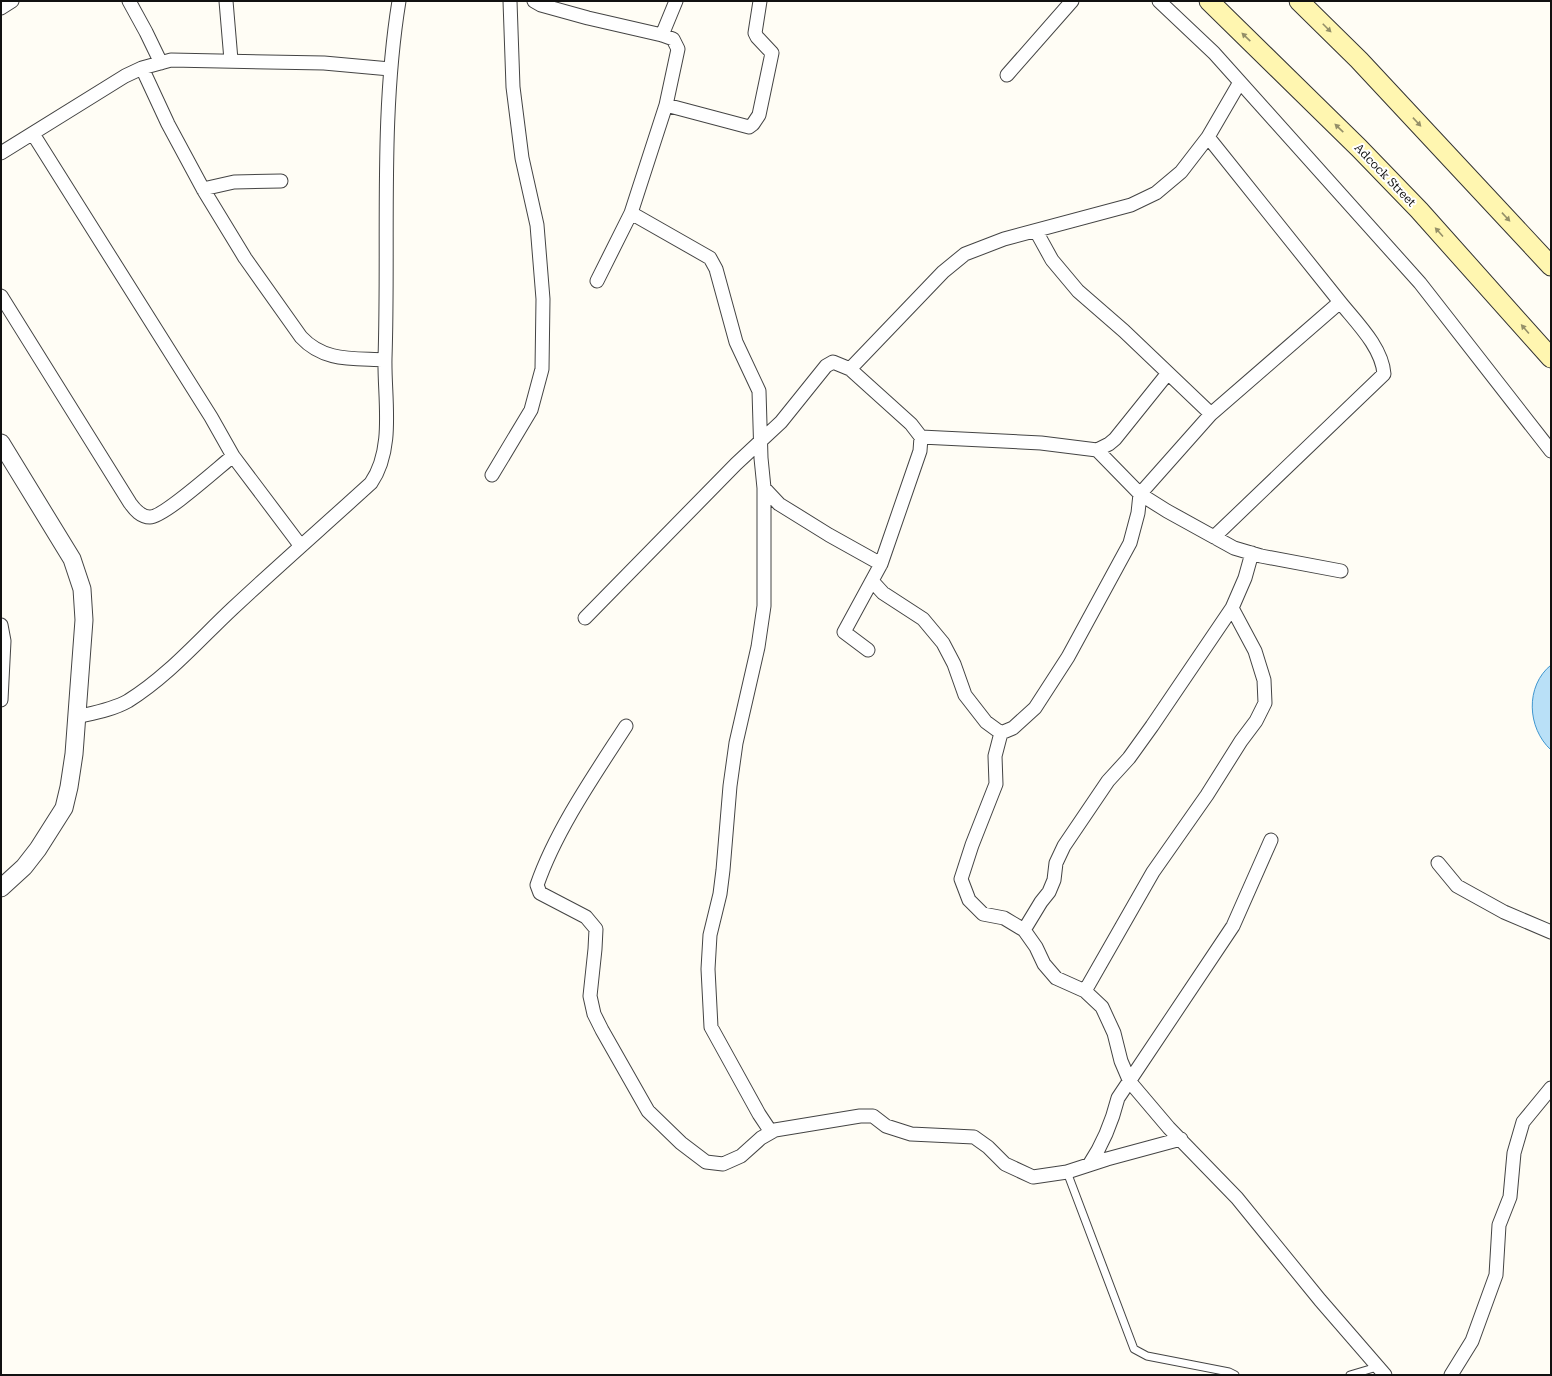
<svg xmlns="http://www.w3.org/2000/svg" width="1552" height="1376" font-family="'Roboto Serif',serif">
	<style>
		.water { fill: #b9e0f7; stroke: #3f96cf }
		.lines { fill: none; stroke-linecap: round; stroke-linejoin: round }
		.service-casing { stroke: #444; stroke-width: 9 }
		.minor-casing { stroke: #444; stroke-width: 15 }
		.tertiary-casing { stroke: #444; stroke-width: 19 }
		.secondary-casing { stroke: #333; stroke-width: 21 }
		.service { stroke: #fff; stroke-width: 7 }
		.minor { stroke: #fff; stroke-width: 13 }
		.tertiary { stroke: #fff; stroke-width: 17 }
		.secondary { stroke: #fff6b0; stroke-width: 19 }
		.oneway { fill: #948f68 }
		.labels { text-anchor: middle; stroke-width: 4; stroke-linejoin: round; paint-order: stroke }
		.street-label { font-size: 12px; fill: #111; stroke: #fff }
	</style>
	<rect width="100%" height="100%" fill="#fffdf5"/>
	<path class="water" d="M1551 665V750C1527 728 1525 686 1551 665Z"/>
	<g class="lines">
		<defs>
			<path id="service" d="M1067 1172 1134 1349 1147 1356 1229 1372 1235 1375
				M1350 1375 1377 1367"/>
			<path id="minor" d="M129 1 146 32 161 63
				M226 1 231 60
				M534 1 541 5 588 18 662 35 673 39 678 49 666 105 631 213 597 281
				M1159 1 1214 53 1420 283 1551 451
				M1 8 12 1
				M662 35 676 1
				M142 68 168 124 203 189 245 258 301 337C324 362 353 358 385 360
				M1007 75 1072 1
				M666 105 749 127 753 124 759 115 772 53 757 37 755 33 760 1
				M33 134 211 417 233 456 300 545
				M1 153 125 76 142 68 171 60 324 63 390 69
				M203 189 234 182 281 181
				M631 213 710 258 716 269 736 342 759 391 761 458 764 488 779 504 829 535 881 564
				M1036 231 1052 260 1078 291 1124 331 1211 414
				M1 296 130 503C135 510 141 517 150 517 164 517 219 467 233 456
				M921 437 1041 443 1097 450 1109 444 1115 439 1168 373
				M1097 450 1140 494 1167 511 1234 548 1261 556 1341 571
				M492 475 531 410 542 369 543 299 537 225 522 158 513 87 510 1
				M764 488V606L758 647 736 743 730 786 723 870 720 894 710 935 708 969 711 1027 759 1114 771 1132
				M1214 537 1384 374C1382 347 1356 322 1340 302
				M872 581 883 593 923 619 943 643 954 664 965 695 986 722 1001 733 1013 728 1035 708 1068 657 1130 543 1138 513 1140 494 1211 414 1340 302 1208 137
				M585 618 736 464 781 422 826 366 833 362 850 369
				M1 625 4 641 1 700
				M868 650 844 632 881 564 920 451 921 437 911 424 850 369 943 272 965 254 1004 239 1131 205 1156 193 1181 172 1208 137 1240 82
				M76 717C93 713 112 710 128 701 167 677 199 640 232 609 278 566 325 525 371 483 395 448 384 398 385 358 389 240 380 117 399 1
				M626 726C595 774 556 830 537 885L540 893 586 917 596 929 595 949 590 996 594 1014 602 1030 648 1111 681 1143 706 1162 723 1164 741 1156 761 1138 775 1130 860 1116H873L886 1126 911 1134 974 1137 988 1147 1005 1164 1033 1177 1067 1172 1107 1159 1181 1139
				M1001 733 995 756 996 784 972 845 961 879 969 900 983 914 1004 918 1024 930 1036 947 1044 964 1056 978 1085 991 1102 1007 1114 1033 1121 1061 1130 1082 1169 1128 1237 1198 1320 1300 1385 1375
				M1438 863 1457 886 1504 912 1551 932
				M1024 930 1041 902 1049 892 1054 880 1056 863 1064 846 1108 781 1129 758 1152 726 1232 608 1245 578 1252 553
				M1085 991 1153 872 1207 795 1241 741 1256 721 1265 703 1264 680 1255 651 1232 608
				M1089 1165C1103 1144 1112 1122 1118 1098L1233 926 1271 840
				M1451 1375 1472 1341 1496 1275 1499 1225 1510 1197 1514 1153 1523 1122 1551 1088"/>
			<path id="tertiary" d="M1 443 72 559 82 589 84 620 74 754 69 787 64 808 38 849 24 867 1 888"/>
			<path id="secondary" d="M1209 1 1359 148 1419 210 1551 358
				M1299 1 1359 60 1551 266"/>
		</defs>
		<use href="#service" class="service-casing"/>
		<use href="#minor" class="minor-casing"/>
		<use href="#tertiary" class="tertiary-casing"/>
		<use href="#secondary" class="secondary-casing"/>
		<use href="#service" class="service"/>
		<use href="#minor" class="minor"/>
		<use href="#tertiary" class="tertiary"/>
		<use href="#secondary" class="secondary"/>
	</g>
	<defs><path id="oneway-solid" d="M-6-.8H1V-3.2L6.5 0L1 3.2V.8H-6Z"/></defs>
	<g class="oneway">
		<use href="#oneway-solid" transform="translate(1327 28) rotate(45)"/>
		<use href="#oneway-solid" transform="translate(1246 37) rotate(-136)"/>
		<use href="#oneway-solid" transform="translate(1417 122) rotate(47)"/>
		<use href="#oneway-solid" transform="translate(1339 128) rotate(-136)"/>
		<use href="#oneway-solid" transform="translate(1506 217) rotate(47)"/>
		<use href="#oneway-solid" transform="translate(1439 232) rotate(-132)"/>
		<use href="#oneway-solid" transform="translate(1525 329) rotate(-131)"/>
	</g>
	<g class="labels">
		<g class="street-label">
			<text transform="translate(1385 175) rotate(46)" y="4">Adcock Street</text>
		</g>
	</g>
	<rect width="1552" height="1376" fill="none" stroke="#111111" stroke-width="4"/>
</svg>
